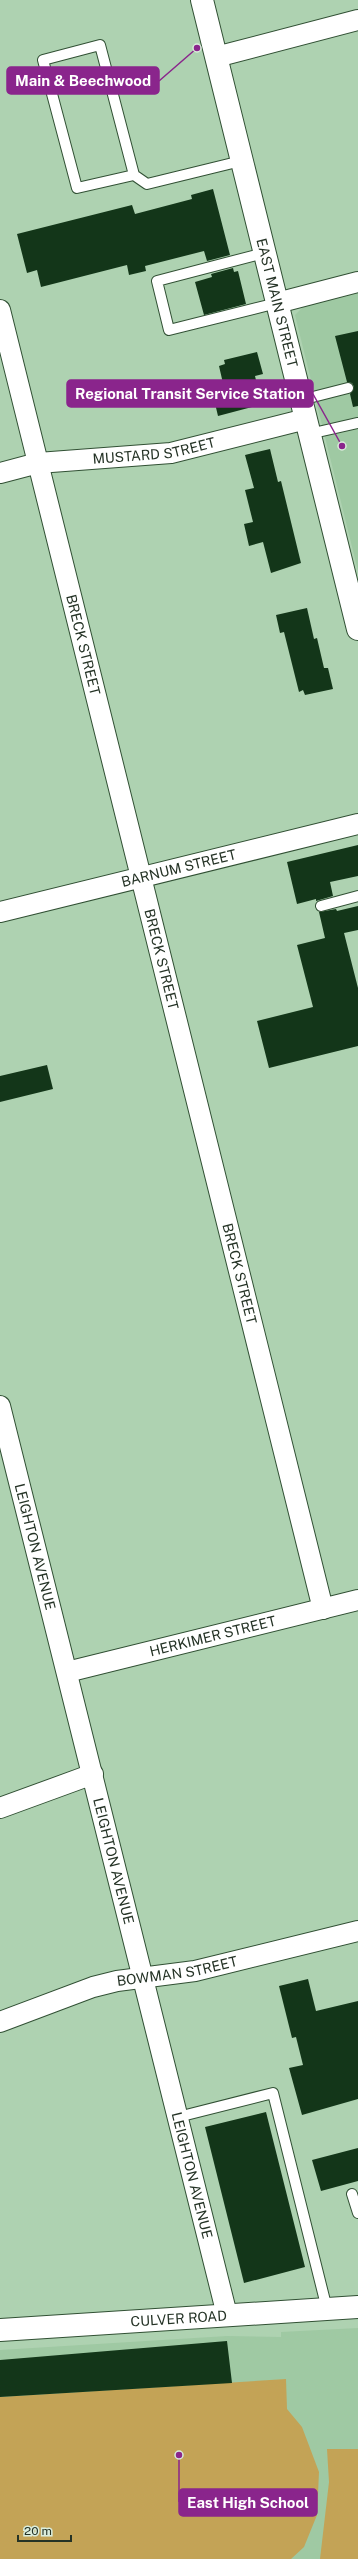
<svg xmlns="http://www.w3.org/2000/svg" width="358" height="2559" font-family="'Public Sans',sans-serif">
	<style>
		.built { fill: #9fc9a3 }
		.green { fill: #c3a356 }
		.building { fill: #133619 }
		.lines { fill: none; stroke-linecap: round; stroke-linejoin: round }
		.lane-casing { stroke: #315034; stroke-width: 12 }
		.street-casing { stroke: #315034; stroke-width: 22 }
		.primary-casing { stroke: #315034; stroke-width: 24 }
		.lane { stroke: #fff; stroke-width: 10 }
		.street { stroke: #fff; stroke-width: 20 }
		.primary { stroke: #fff; stroke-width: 22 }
		.labels { text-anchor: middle; stroke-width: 4; stroke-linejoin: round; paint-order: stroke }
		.street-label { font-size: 14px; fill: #253326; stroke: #dbeddc }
		.leader { fill: none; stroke: #8a258c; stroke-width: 1.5 }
		.callout-dot { fill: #8a258c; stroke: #dbeddc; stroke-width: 1.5 }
		.callout { fill: #8a258c; stroke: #8a258c; stroke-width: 1.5 }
		.callout-label { font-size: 15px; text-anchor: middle; font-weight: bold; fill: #fff }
	</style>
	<rect width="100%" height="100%" fill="#aed2b1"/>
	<path class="built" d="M358 293V571L295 315 304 306Z
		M358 2328V2559H0V2350L227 2336 281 2337V2332Z"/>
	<path class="green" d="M286 2379 287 2409 302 2427 319 2472 317 2515 304 2547 291 2559H0V2397Z
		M327 2449H358V2559H320L329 2482Z"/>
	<path class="building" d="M213 189 230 255 207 261 204 251 145 266 146 271 129 275 127 265 41 287 37 270 27 273 17 234 132 205 135 214 192 199 191 195Z
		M233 268 234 272 238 271 246 304 204 315 195 282 212 277 211 274Z
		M358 331V406L353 407 350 394 354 387 352 383 347 382 335 336Z
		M257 352 263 374 255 376 261 401 251 404 252 407 218 416 213 395 225 392 219 366 225 364 224 360Z
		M270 449 278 482 281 481 301 563 271 573 263 542 249 546 244 524 253 522 245 490 254 488 245 455Z
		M307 608 314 639 317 638 324 668H328L333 689 305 695 303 690 299 692 284 632 280 633 276 615Z
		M358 845V876L330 882 333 896 316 901V899L297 904 287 862Z
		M358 906V930L344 933 358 988V1046L269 1068 257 1021 313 1007 297 945 325 938 319 912 336 909 337 911Z
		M47 1065 53 1089 0 1102V1076Z
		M308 1979 316 2011 358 2001V2099L302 2115 289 2068 303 2065 296 2037 292 2038 279 1986Z
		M266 2112 305 2267 244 2283 205 2127Z
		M358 2148V2181L321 2191 312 2160Z
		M227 2341 232 2383 0 2397V2360Z"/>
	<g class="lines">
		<defs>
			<path id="lane" d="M134 175 100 45 43 60 77 188 134 175 147 184 241 161
				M264 253 157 281 169 330 277 303
				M301 400 348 388
				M309 434 357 423
				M321 906 358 896
				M178 2117 273 2093 327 2309
				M352 2194 358 2213"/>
			<g id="street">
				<path d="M216 57 358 20"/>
				<path d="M277 303 358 282"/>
				<path id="s1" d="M0 310 323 1609"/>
				<path id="s2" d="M0 473 38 463 171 453 306 419"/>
				<path id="s3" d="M0 912 358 824"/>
				<path id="s4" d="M0 1406 227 2315"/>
				<path id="s5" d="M67 1672 358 1600"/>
				<path d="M0 1808 93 1774"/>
				<path id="s6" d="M0 2022 93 1987 117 1981 195 1971 358 1931"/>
			</g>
			<g id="primary">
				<path id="s7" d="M202 0 358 629"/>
				<path id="s8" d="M0 2330 358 2307"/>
			</g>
		</defs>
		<use href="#lane" class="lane-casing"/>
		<use href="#street" class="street-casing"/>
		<use href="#primary" class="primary-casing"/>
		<use href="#lane" class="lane"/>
		<use href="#street" class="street"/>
		<use href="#primary" class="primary"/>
	</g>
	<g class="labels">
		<g class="street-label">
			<text dy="5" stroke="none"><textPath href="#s7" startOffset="312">EAST MAIN STREET</textPath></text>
			<text dy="5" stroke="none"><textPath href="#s2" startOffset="156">MUSTARD STREET</textPath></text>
			<text dy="5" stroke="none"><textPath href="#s1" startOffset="345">BRECK STREET</textPath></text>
			<text dy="5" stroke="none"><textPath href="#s3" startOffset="184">BARNUM STREET</textPath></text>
			<text dy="5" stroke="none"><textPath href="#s1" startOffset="669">BRECK STREET</textPath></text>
			<text dy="5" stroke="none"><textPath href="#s1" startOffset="993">BRECK STREET</textPath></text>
			<text dy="5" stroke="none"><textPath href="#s4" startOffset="145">LEIGHTON AVENUE</textPath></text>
			<text dy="5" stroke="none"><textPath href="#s5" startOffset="150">HERKIMER STREET</textPath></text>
			<text dy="5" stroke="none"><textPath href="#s4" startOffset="469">LEIGHTON AVENUE</textPath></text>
			<text dy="5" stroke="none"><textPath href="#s6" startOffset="185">BOWMAN STREET</textPath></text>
			<text dy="5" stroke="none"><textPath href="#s4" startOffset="793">LEIGHTON AVENUE</textPath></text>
			<text dy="5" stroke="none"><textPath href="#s8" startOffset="179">CULVER ROAD</textPath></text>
		</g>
	</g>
	<path class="leader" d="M197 48L159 81M342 446L313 394M179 2455L179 2502"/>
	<g class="callout-dot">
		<circle cx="197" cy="48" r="4"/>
		<circle cx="342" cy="446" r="4"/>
		<circle cx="179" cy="2455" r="4"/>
	</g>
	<g class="callout">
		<rect x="7" y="67" width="152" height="27" rx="4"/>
		<rect x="67" y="380" width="246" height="27" rx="4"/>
		<rect x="179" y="2489" width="138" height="27" rx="4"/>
	</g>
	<g class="callout-label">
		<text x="83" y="86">Main &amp; Beechwood</text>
		<text x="190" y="399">Regional Transit Service Station</text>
		<text x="248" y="2508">East High School</text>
	</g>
	<path d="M18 2535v6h53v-6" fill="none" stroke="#253326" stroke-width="2"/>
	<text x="24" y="2535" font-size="12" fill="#253326" stroke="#dbeddc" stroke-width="3" paint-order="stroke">20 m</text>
</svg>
